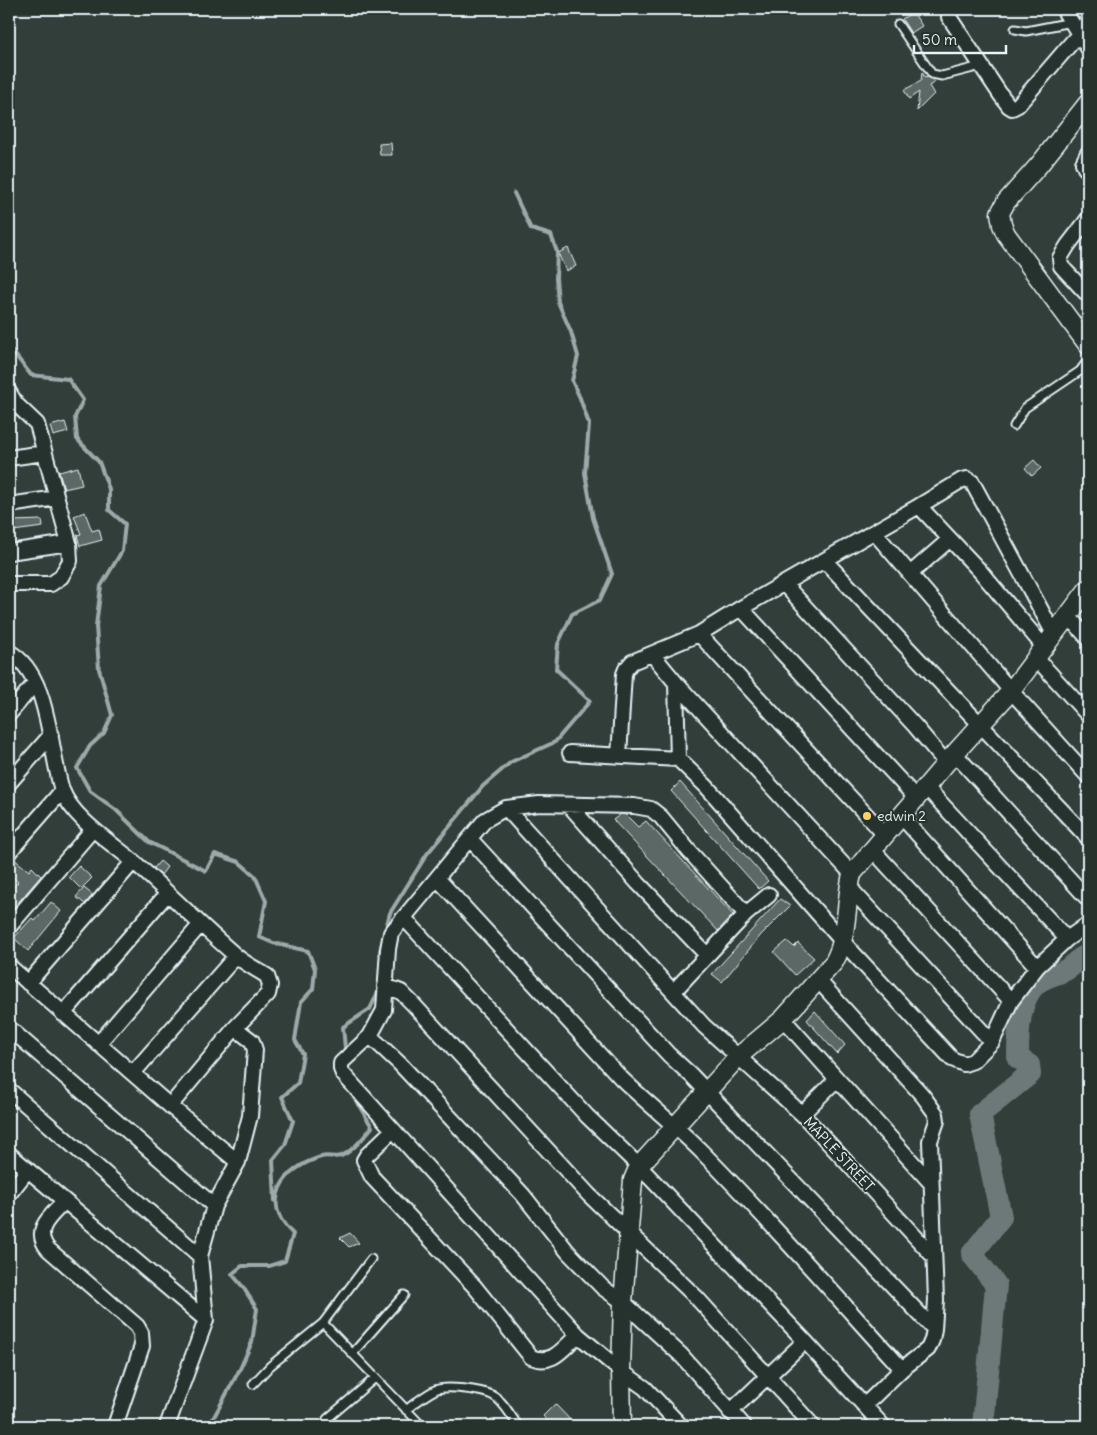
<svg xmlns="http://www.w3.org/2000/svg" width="1097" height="1435" font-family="Delius,sans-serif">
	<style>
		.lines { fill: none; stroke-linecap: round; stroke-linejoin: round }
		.stream { stroke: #9ea9ab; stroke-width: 4 }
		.river { stroke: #6d7978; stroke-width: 22 }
		.building { fill: #5c6865; stroke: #e8f1f8 }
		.service-casing { stroke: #e8f1f8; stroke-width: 11 }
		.minor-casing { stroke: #e8f1f8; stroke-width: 18 }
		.tertiary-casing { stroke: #e8f1f8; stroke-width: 21 }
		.service { stroke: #26332d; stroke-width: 7 }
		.minor { stroke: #26332d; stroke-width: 14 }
		.tertiary { stroke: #26332d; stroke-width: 18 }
		.poi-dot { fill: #ffd166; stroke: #26332d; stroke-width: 2 }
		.labels { text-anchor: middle; stroke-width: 4; stroke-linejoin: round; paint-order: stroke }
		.poi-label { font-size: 14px; fill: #e8f1f8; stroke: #26332d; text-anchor: start }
		.street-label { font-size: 14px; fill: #e8f1f8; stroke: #26332d }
	</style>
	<rect width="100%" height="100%" fill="#323e39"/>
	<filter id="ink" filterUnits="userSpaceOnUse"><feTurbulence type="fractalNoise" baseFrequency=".02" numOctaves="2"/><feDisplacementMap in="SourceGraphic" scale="10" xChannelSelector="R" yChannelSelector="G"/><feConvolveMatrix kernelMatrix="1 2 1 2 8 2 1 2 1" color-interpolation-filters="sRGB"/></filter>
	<g filter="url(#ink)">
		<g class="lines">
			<path class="stream" d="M9 347 31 375 68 379 83 400 75 417 77 439 99 462 109 489V510L125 524 122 551 101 586 96 626 99 669 112 715 104 733 90 746 77 768 90 791 116 810 149 842 206 871 215 854 239 862 255 876 266 901 259 937 273 943 308 951 315 969 313 989 301 1002 295 1040 303 1054 298 1083 282 1097 293 1121 285 1145 273 1160 275 1201
				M382 960 380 951 390 913 427 854 483 786 511 762 555 742 590 701 556 669 558 644 572 614 600 600 612 574 593 518 585 473 589 424 580 398 572 381 578 356 571 332 558 302 556 278 557 252 551 235 531 229 514 193
				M343 1053 345 1048 343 1027 370 1009 380 988
				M209 1426 240 1369 252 1342 257 1309 243 1287 232 1274 242 1266H269L285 1261 293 1234C259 1202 283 1168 321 1157 327 1155 335 1158 341 1156 352 1152 365 1136 372 1127L352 1094"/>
			<path class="river" d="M983 1426 996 1285 972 1254 1001 1217 980 1114 1030 1074 1029 1065 1018 1058C1018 1034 1018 996 1040 981 1048 976 1058 974 1066 970 1075 965 1076 959 1088 955"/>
		</g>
		<path class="building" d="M913 12 922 26 911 33 902 19Z
			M922 72 925 78 928 77 935 82 929 86 934 94 917 111 919 92 909 99 904 90 921 81Z
			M391 143 392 155H380L379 144Z
			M568 248 576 266 566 271 558 253Z
			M65 422 68 432 53 436 50 426Z
			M1034 460 1041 468 1032 476 1025 468Z
			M78 467 82 485 64 489 59 472Z
			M85 512 92 531 99 529 102 540 80 546 77 535 81 534 74 516Z
			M42 520 43 527 13 531 12 521Z
			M680 782 768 881 759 889 671 791Z
			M621 814 626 815 638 827 646 821 733 915 718 931 613 820Z
			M14 859 29 871 32 867 41 876 9 913V892L18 882 9 874V864Z
			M160 861 167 867 161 875 154 868Z
			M79 866 92 878 81 889 69 877Z
			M84 888 93 895 85 904 76 897Z
			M780 899 790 906 761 935 722 982 712 974Z
			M51 902 61 911 28 951 14 938 32 918 35 921Z
			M787 941 794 947 798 943 814 958 795 975 774 952Z
			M815 1011 845 1045 837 1054 807 1020Z
			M350 1233 359 1243 349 1247 340 1238Z
			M555 1404 576 1426H552L543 1416Z"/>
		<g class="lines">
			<defs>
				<path id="service" d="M898 24 932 74 942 76 981 66
					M1015 29 1026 31 1072 22
					M1076 29 1088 16
					M1014 426 1025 408 1080 371 1088 360
					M323 1323 422 1426
					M352 1354 404 1295
					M253 1384 270 1366 323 1323 371 1259
					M406 1410C415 1403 425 1395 435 1390 446 1385 481 1390 492 1395 503 1400 510 1415 517 1424
					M327 1419 375 1378"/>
				<path id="minor" d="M1063 9 1088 48
					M949 17 1000 94 1009 106 1012 108 1018 105 1079 34
					M1088 153 1083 163 1085 168 1088 171
					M1088 219 1068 245 1060 258 1061 266 1088 295
					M9 392 16 404 37 424 69 543 70 561 61 577 51 584H9
					M9 458 44 453
					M9 505 57 498
					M874 532 1011 691 1088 776
					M9 552 69 543
					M825 561 1088 838
					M910 574 950 539
					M784 584 915 726 946 763
					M741 608 917 799
					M1068 616 1088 638
					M699 634 885 835
					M1044 647 980 571 919 506 962 480 967 479 972 482 1054 634
					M9 652C50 674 49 750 62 790 72 818 112 843 134 862 168 892 200 925 235 955 244 963 256 969 267 976L270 985 268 994 235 1028 170 1106
					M652 654 676 683 678 759 706 786 842 941 952 1059 964 1064 973 1061 992 1042 1011 1001 1037 967 1067 939 1088 924
					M1036 658 1088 715
					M676 683 852 874
					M9 714 35 683
					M570 753 678 759
					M955 754 1088 899
					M619 756 624 674 626 669 632 662 699 634 741 608 919 506
					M9 783 51 735
					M926 787 1067 939
					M569 805 638 883 706 954
					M506 808 704 1026 802 1114 934 1257
					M902 817 1037 967
					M470 839 669 1055 692 1076 934 1329 932 1340 928 1349 902 1369 865 1405
					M872 849 1011 1001
					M9 852 62 791
					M437 878 621 1078C648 1104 676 1126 702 1152 771 1222 836 1296 902 1369
					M849 887 992 1042
					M404 918 587 1116 639 1166 805 1341 883 1426
					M9 927 93 829
					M9 966 170 1106 238 1162
					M818 980 923 1096 936 1114 937 1121 930 1141 936 1300 934 1329
					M28 983 133 862
					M385 986 401 992 413 1004 589 1195 696 1297 813 1426
					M673 992 746 914 769 895
					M63 1014 167 894
					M783 1019 931 1183
					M9 1028 214 1206
					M370 1036 400 1064 523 1195 568 1252 603 1288 623 1302 681 1355 744 1426
					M98 1044 201 924
					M133 1073 236 956
					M9 1090 200 1256
					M802 1114 836 1080
					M393 1130 367 1155 364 1160 372 1177 475 1287 531 1357C553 1366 563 1348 578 1335
					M9 1154 206 1320
					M9 1194 27 1171
					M65 1201C51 1216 32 1229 48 1249L137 1326 141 1333 142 1346 115 1426
					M730 1412 805 1341
					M167 1426 206 1320 200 1256 214 1206 238 1162 250 1116 255 1050 252 1041 235 1028
					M681 1426 645 1388 621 1371 578 1335 343 1074 341 1069V1063L370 1036 384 1010 388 949 391 933 485 820 506 808 539 804 634 806 651 809 661 817 689 851 746 914"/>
				<path id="tertiary" d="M1088 103 1039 165 1006 202 1000 213 1002 225 1006 234 1088 345
					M622 1426 621 1371 623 1302 633 1180 639 1166 739 1056 783 1019 834 962C849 935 845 903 852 874L946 763 1011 691 1088 589"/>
			</defs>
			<use href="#service" class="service-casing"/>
			<use href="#minor" class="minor-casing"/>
			<use href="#tertiary" class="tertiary-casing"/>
			<use href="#service" class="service"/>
			<use href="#minor" class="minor"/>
			<use href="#tertiary" class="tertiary"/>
		</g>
	</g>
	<circle class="poi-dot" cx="867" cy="816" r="5"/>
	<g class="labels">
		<g class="poi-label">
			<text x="877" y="821">edwin 2</text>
		</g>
		<g class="street-label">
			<text transform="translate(839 1154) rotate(47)" y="5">MAPLE STREET</text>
		</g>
	</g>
	<rect width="1097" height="1435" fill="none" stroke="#26332d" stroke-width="30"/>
	<rect x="15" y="15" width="1067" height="1405" fill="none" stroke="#e8f1f8" stroke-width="2" filter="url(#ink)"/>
	<path d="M914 45v8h92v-8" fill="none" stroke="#e8f1f8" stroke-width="2.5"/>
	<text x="922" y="45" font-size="15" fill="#e8f1f8" stroke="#26332d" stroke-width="4" paint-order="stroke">50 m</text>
</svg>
